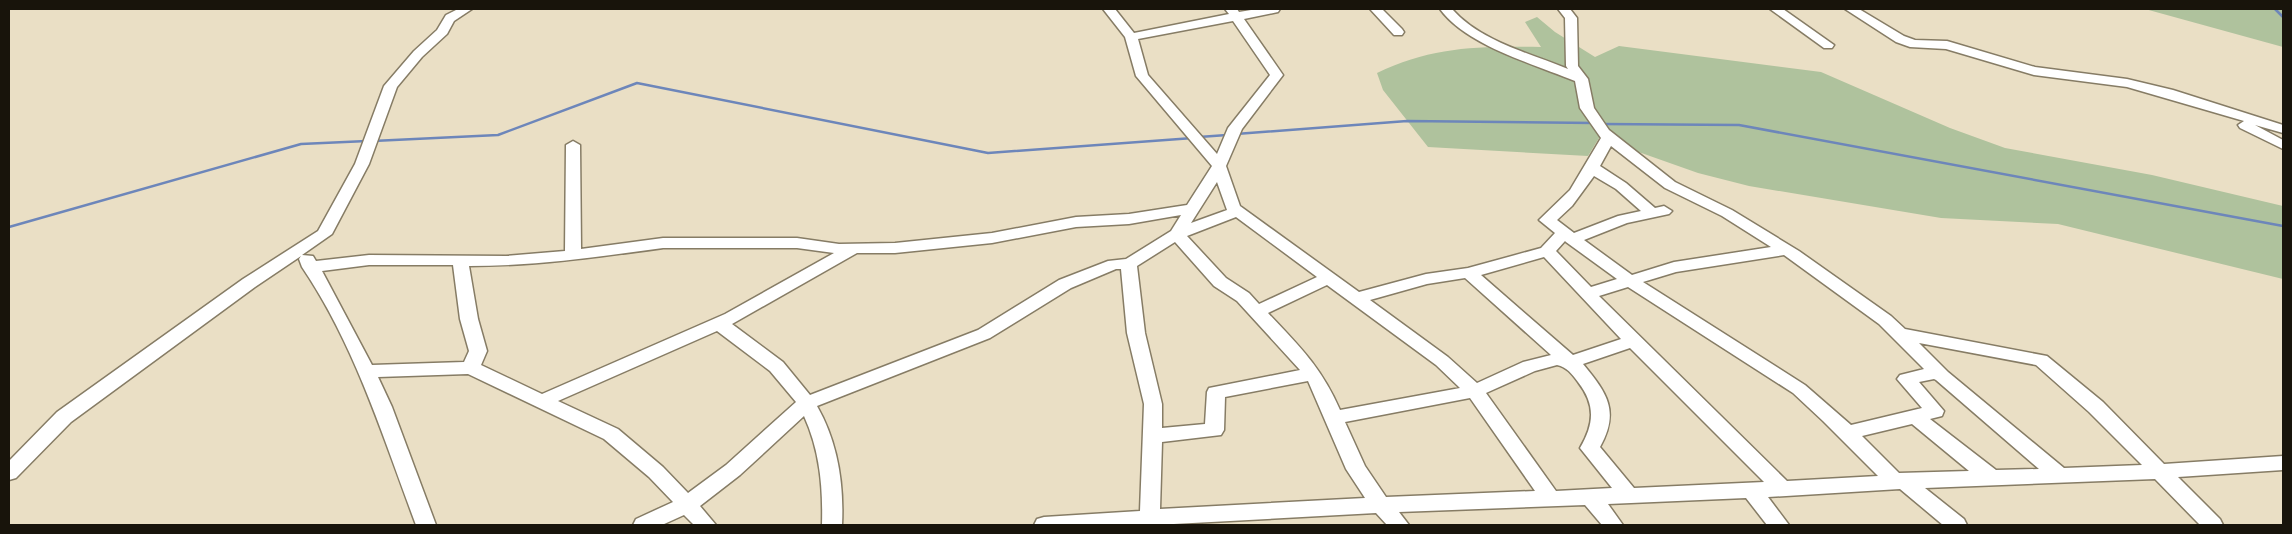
<svg xmlns="http://www.w3.org/2000/svg" width="2292" height="534" font-family="Rubik,sans-serif">
	<style>
		.green { fill: #afc29d }
		.lines { fill: none; stroke-linecap: round; stroke-linejoin: round }
		.stream { stroke: #6d86ba; stroke-width: 2.5 }
		.minor-casing { stroke: #867c65; stroke-width: 3 }
		.minor { fill: #fff; fill-rule: evenodd }
	</style>
	<rect width="100%" height="100%" fill="#eadfc5"/>
	<path class="green" d="M2144 9H2283V47L2145 9Z
		M1537 17 1555 32 1595 57 1619 46 1821 72 1950 128 2005 148 2152 175 2283 206V279L2058 224 1941 218 1749 186 1698 173 1599 138 1588 156 1428 147 1383 90 1377 73C1432 46 1481 46 1541 47L1525 22Z"/>
	<g class="lines">
		<path class="stream" d="M2275 9 2283 17
			M1601 124 1739 125 2283 226
			M1236 134 1407 121 1594 123
			M1199 137 1227 135
			M373 141 498 135 637 83 988 153 1193 138
			M9 227 301 144 367 141"/>
		<defs>
			<path id="minor" d="M458 9H472L454 21 447 34 422 57 397 87 369 164 332 234 302 255 313 256 316 261 369 255 506 256 565 251 566 145 573 141 580 145 581 249 663 238H797L839 244 895 243 992 233 1076 217 1129 214 1187 205 1212 166 1136 76 1125 37 1103 9H1115L1134 33 1229 14 1225 9H1237L1239 12 1257 9H1280L1278 12 1244 19 1283 75 1242 129 1226 166 1240 206 1359 292 1426 274 1468 268 1541 248 1555 233 1539 220 1570 190 1601 138 1580 108 1575 81C1533 64 1466 45 1440 9H1452C1480 41 1529 53 1568 69L1566 66 1565 18 1558 9H1570L1577 18 1578 66 1588 79 1594 108 1609 130 1675 182 1732 210 1799 251 1891 316 1905 329 2047 356 2103 402 2164 464 2283 456V470L2178 477 2220 519 2223 525H2200L2155 479 1925 488 1964 519 1967 525H1943L1900 489 1768 497 1789 525H1767L1746 498 1608 504 1623 525H1602L1585 505 1399 512 1409 525H1387L1376 513 1155 525H1034L1037 519 1044 517 1140 511 1144 404 1127 333 1121 269H1116L1071 288 990 338 817 406C838 443 844 484 842 525H822C823 487 820 451 804 416L740 475 700 506 716 525H694L684 515 662 525H633L636 519 673 502 649 477 604 439 468 374 378 377 392 407 436 525H416C383 437 355 345 302 267L299 259 301 256 255 287 71 422 16 478 9 480V461L57 412 243 279 318 231 355 164 384 86 414 51 437 30 446 15ZM1233 21 1270 75 1228 128 1217 154 1148 75 1138 39ZM1611 146 1665 188 1722 216 1771 247 1674 262 1632 275 1584 240 1627 223 1669 214 1672 211 1664 206 1655 208 1626 183 1600 166ZM1594 176 1616 189 1641 211 1618 216 1574 233 1557 220 1572 206ZM1217 182 1227 210 1191 223ZM1181 215 1171 231 1126 259 1108 261 1059 280 978 330 810 395 783 362 732 324 857 253H895L992 243 1076 227 1129 224ZM1236 217 1317 277 1259 304 1249 293 1226 278 1187 236ZM1565 241 1566 242 1617 279 1591 287 1556 251ZM1175 242 1214 286 1237 301 1300 370 1209 388 1207 392 1205 424 1162 428V404L1145 333 1137 266ZM663 248H797L834 253 725 314 542 394 481 365 487 351 478 319 469 266C534 266 598 257 663 248ZM1784 255 1879 324 1924 369 1900 375 1897 379 1922 408 1851 425 1805 385 1643 282 1676 272ZM1544 257 1621 339 1573 355 1481 275ZM369 265H453L460 319 469 351 464 362 372 365 322 271ZM1465 278 1551 355 1523 362 1477 383 1448 357 1370 300 1427 284ZM1327 285 1436 365 1460 388 1340 410C1321 367 1300 347 1268 313ZM1628 287 1793 393 1823 421 1878 476 1787 481 1599 296ZM717 331 770 371 796 402 726 465 688 493 663 467 618 429 558 401ZM1919 343 2036 365 2089 412 2142 465 2064 468 1948 372ZM1630 348 1764 482 1634 488 1600 447C1620 411 1607 393 1583 364ZM1557 365C1567 367 1572 374 1578 382 1596 405 1594 424 1580 448L1612 488 1556 491 1486 393 1535 371ZM1934 379 1936 380 2039 469 1996 470 1930 419 1942 416 1944 411 1919 382ZM1308 381 1346 469 1365 498 1160 509 1162 442 1221 435 1224 430 1225 397ZM1470 398 1535 491 1386 497 1365 466 1345 422ZM1912 424 1969 471 1899 473 1862 436Z
				M1370 9H1382L1402 29 1404 32 1402 35H1394Z
				M1770 9H1783L1834 45 1832 48H1824Z
				M1845 9H1859L1904 36 1915 40 1947 41 2035 67 2127 79 2173 90 2283 125V133L2255 125 2283 140V149L2240 128 2238 125 2244 121 2127 87 2034 75 1946 49 1910 47 1896 42Z"/>
		</defs>
		<use href="#minor" class="minor-casing"/>
		<use href="#minor" class="minor"/>
	</g>
	<rect width="2292" height="534" fill="none" stroke="#18140b" stroke-width="20"/>
</svg>
